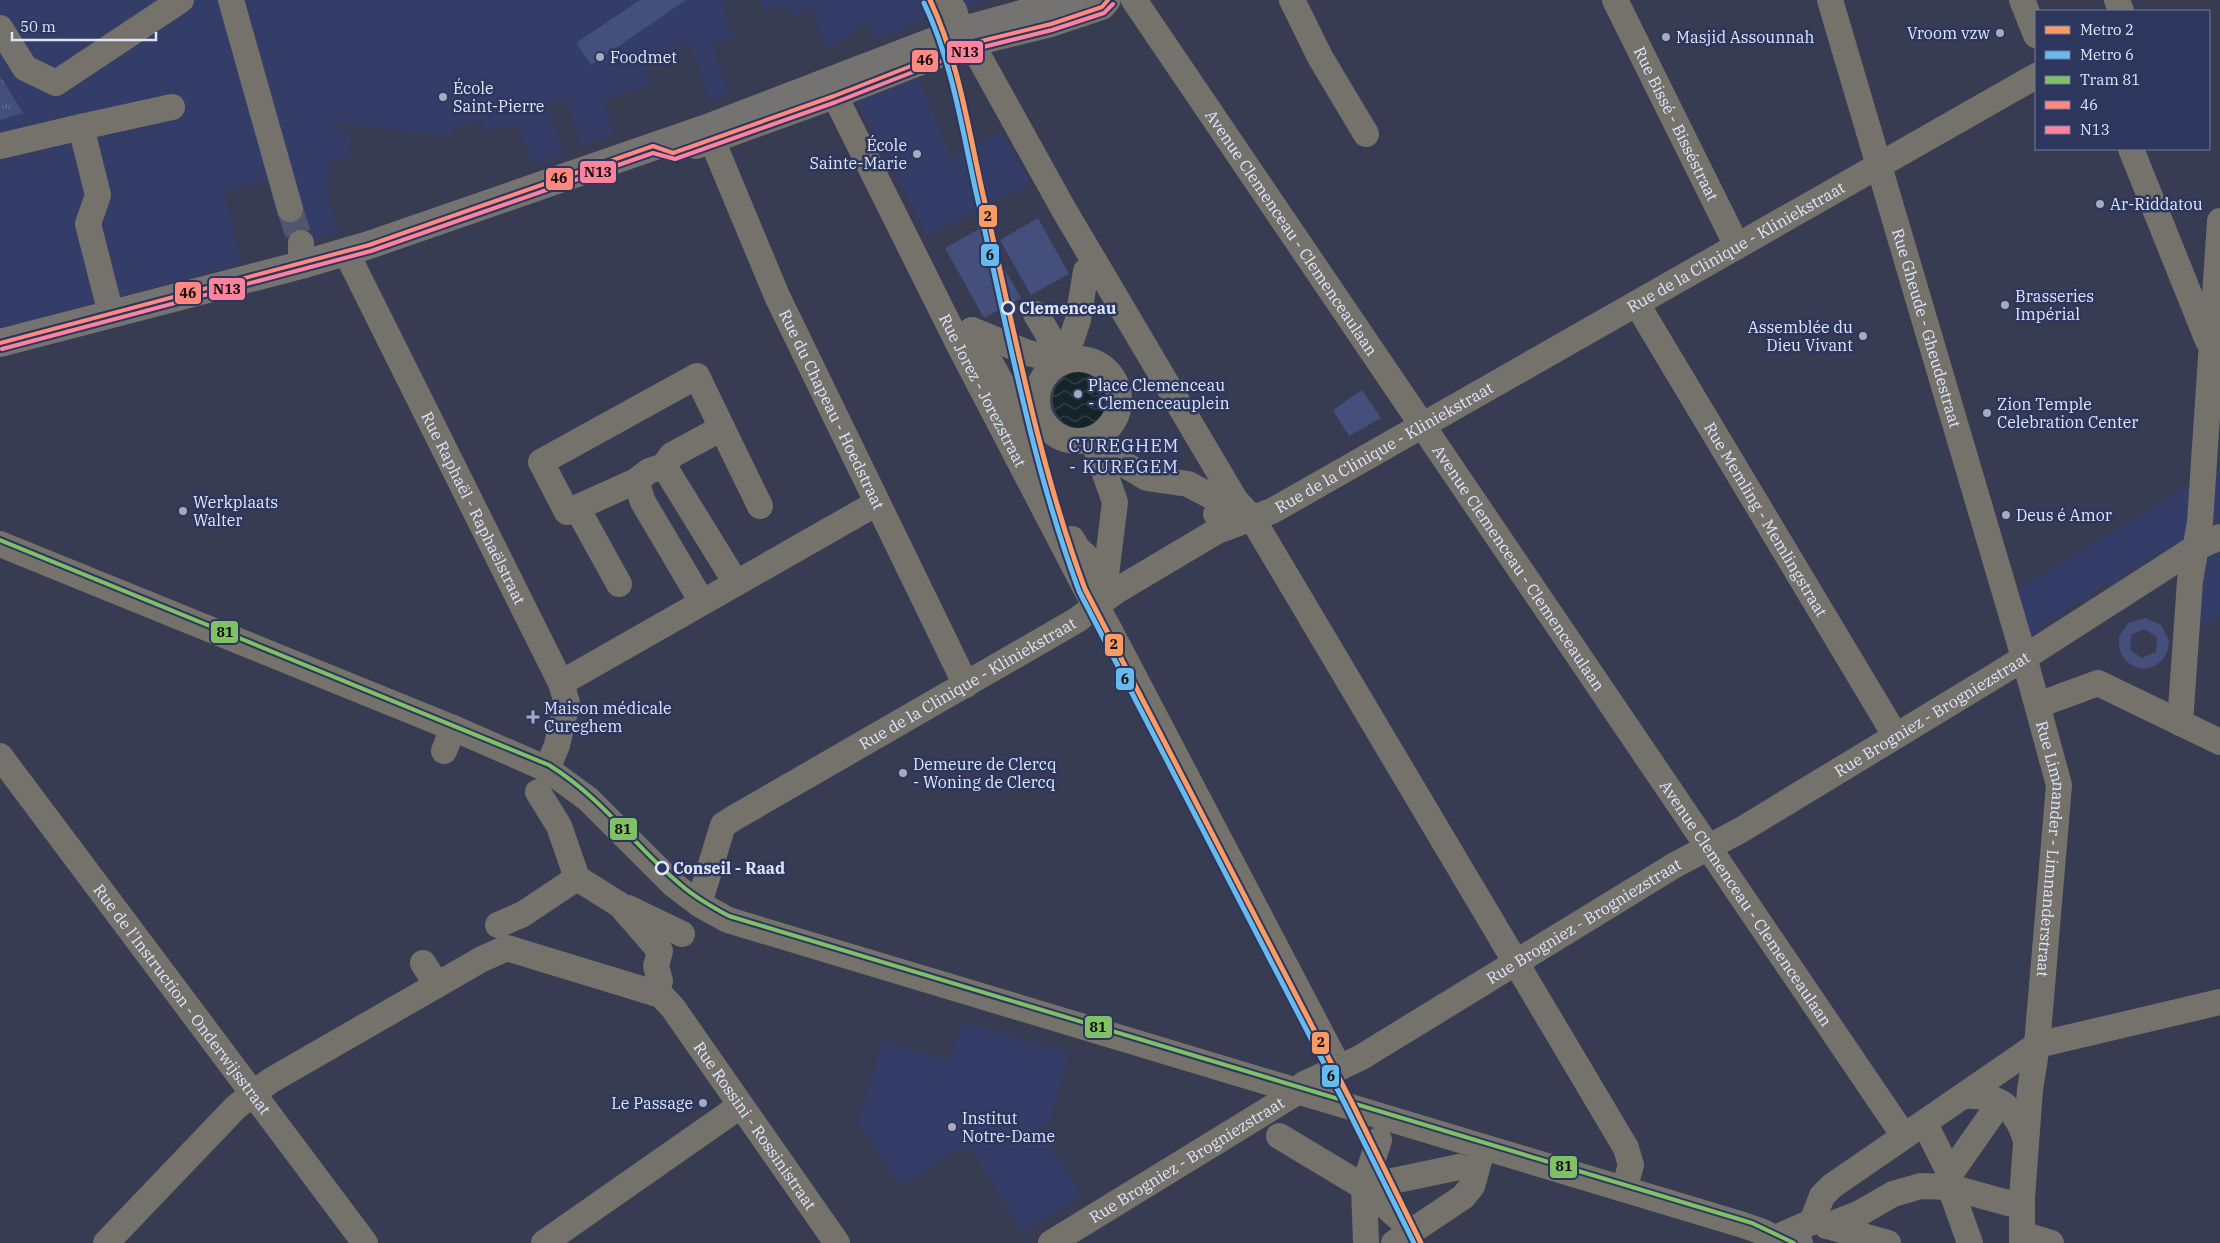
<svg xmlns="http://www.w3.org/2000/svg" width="2220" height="1243" font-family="'IBM Plex Serif',serif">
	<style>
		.built { fill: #343d67 }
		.grass { fill: url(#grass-tufts) }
		.green { fill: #444f7c; fill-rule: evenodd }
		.water { fill: url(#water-waves) }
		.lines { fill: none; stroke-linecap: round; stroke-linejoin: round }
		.minor-tunnel { stroke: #51566c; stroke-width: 26; stroke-dasharray: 26 13; stroke-linecap: butt }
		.minor { stroke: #75726b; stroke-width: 26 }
		.major { stroke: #757371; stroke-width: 28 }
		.bus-1-casing { stroke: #2d365c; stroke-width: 8 }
		.bus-2-casing { stroke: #2d365c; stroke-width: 8 }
		.bus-1 { stroke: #ff8980; stroke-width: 4 }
		.bus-2 { stroke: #fc839e; stroke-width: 4 }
		.tram-1-casing { stroke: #2d365c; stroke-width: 8 }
		.tram-1 { stroke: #80c166; stroke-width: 4 }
		.metro-1-casing { stroke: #2d365c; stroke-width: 9 }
		.metro-2-casing { stroke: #2d365c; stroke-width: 9 }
		.metro-1 { stroke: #fa9a64; stroke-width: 5 }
		.metro-2 { stroke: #66baed; stroke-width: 5 }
		.poi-dot { fill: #a4aac2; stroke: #2d365c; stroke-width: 2 }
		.stop-dot { fill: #2d365c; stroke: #dee6fe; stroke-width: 2.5 }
		.labels { text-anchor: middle; stroke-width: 5; stroke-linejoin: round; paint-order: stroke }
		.poi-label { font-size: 16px; fill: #dee6fe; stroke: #2d365c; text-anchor: start }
		.street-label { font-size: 16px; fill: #dee6fe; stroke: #2d365c }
		.stop-label { font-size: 16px; font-weight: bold; fill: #dee6fe; stroke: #2d365c; text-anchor: start }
		.neighbourhood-label { font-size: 18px; letter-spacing: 1px; fill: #d5ddfa; stroke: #2d365c }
		.line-badge { stroke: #2d365c; stroke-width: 2 }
		.pale-badge-label { font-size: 14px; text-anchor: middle; font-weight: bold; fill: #111 }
	</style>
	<defs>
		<pattern id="grass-tufts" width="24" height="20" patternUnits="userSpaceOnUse" patternTransform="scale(1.25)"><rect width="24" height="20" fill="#444f7c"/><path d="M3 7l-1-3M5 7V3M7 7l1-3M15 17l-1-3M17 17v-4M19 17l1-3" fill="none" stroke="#5f6890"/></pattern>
		<pattern id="water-waves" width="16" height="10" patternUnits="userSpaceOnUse" patternTransform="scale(1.25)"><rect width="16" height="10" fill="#152429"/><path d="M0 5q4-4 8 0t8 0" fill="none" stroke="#374449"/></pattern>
	</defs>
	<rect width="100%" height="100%" fill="#383c52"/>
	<path class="built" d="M0 0H721L733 37 712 44 729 94 710 101 689 41 643 58 652 84 603 100 614 135 582 146 569 111 568 100 546 103 563 153 533 164 518 123 486 131 482 121 451 129 452 136 326 122 350 136 349 158 329 163 327 194 339 232 287 248 267 180 252 183 224 192 241 263 0 330Z
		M759 0H984V1L930 17 877 40 869 23H865L827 50 812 8 792 15 787 3 763 11Z
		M918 78 952 159 1001 132 1031 183 927 235 857 101Z
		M2220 466V528L2189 537 2165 554 2160 552 2144 561V567L2139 571 2133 567 2118 576V583L2113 586 2107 583 2092 592V599L2087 602 2081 599 2066 609 2065 615 2061 618 2055 615 2039 624V631L2030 636 2012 593Z
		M2220 549V616L2199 628 2205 558Z
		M962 1021 1069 1053 1048 1126 1040 1127 1081 1196 1022 1232 971 1149H956L902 1186 858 1123 883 1040 950 1061Z"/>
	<path class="grass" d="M0 76 23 113 0 120Z"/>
	<path class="green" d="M640 0H686L591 65 576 43Z
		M1038 218 1069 274 1031 295 1000 240Z
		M981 228 1021 298 984 318 945 248Z
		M1362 390 1381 418 1349 436 1333 410Z
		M2145 618 2161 625 2169 641C2168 658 2159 667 2142 669 2125 664 2118 655 2119 637L2128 623ZM2144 629 2157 637 2156 652 2142 658 2130 650 2131 635Z"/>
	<path class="water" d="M1053 400a29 29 0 1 1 58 0a29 29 0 1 1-58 0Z"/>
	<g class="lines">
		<path class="minor-tunnel" d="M290 209 301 243"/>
		<g class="minor">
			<path d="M231 0 290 209"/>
			<path d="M944 0 954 10 957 20"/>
			<path id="s1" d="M1134 0 1904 1136"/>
			<path d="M1292 0 1320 57 1366 134"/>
			<path id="s2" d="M1615 0 1737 246"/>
			<path id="s3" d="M1830 0 2024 657 2059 785 2037 1045 2030 1090 2022 1198V1243"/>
			<path d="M2022 0 2036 35"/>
			<path d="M2117 0 2121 11"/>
			<path d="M0 28 25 68 56 83 181 0"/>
			<path d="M968 29 978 55 1064 210 1236 501 1252 518 1626 1148 1631 1165 1624 1189"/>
			<path id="s4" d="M828 82 959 345 1085 587 1108 627 1339 1068"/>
			<path id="s5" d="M707 128 777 296 966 685"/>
			<path d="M0 146 81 127"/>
			<path d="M696 146 834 96 965 45 1051 24 1102 7 1108 0"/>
			<path d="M2131 149 2208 341"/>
			<path d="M301 243V265"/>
			<path id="s6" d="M346 252 561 683 567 703 557 745 547 769"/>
			<path id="s7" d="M1637 304 1895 735"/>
			<path d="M111 314 88 224 98 195 81 127 172 107"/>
			<path d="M972 330 1023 421 1026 448 1032 462"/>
			<path d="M972 330 1028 353 1064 361 1036 314"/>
			<circle cx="1078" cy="400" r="41"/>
			<path d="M1064 361 1078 320 1086 271"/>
			<path d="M1093 440 1115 502 1106 575 1095 582"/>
			<path d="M1094 446 1147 478 1188 484 1228 505 1216 514"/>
			<path d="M664 466 672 455 722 428 760 506"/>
			<path d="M636 481 567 512 541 462 697 376 722 428"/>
			<path d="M577 508 619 584"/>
			<path d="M1072 539 1077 548 1106 575"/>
			<path d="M0 544 453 728 547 769 588 799 674 885 699 904 728 920 1743 1225 1763 1232 1783 1243"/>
			<path d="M702 602 643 502 636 481 649 471 664 466 736 583"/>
			<path d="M561 683 877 503"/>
			<path d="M2038 705 2098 683 2220 742"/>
			<path d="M2180 723 2190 581 2200 522 2220 221"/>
			<path d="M444 751 453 728"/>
			<path id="s8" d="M0 756 365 1243"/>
			<path d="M538 792 559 826 577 878 620 905 660 951 656 966 660 981"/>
			<path id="s9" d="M699 904 723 825 734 818 1077 620 1116 591 1217 531 1272 511 2036 76"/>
			<path d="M628 908 682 934"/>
			<path d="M498 925 523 914 577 878"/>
			<path d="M423 963 437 985"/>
			<path d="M1963 1096C1999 1094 2016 1107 2026 1141"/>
			<path d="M1928 1130 1950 1174V1187L1970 1243"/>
			<path d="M1279 1136 1364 1187"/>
			<path d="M1379 1140 1364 1187 1400 1219"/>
			<path d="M1950 1174 1997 1107"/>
			<path d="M1827 1226 1860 1213 1893 1194 1921 1186 1950 1187 2008 1203"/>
			<path d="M1827 1226 1888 1243"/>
			<path d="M2022 1234 2051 1243"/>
			<path d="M1775 1238 1812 1222 1822 1196 1832 1186 2037 1045 2220 1002"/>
			<path d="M1366 1242 1364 1187 1459 1167"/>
			<path id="s10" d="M106 1243 236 1107 270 1081 482 959 507 948 661 995 673 1008 837 1243"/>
			<path d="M544 1243 740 1106"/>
			<path id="s11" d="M1051 1243 1302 1089 1304 1084 1360 1058 1675 865 1741 830 2008 668 2195 548 2220 537"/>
			<path d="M1394 1243 1463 1197 1472 1186 1483 1147"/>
		</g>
		<path class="major" d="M0 343 301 265 369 245 707 128 960 31 1072 0
			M1775 1238 1799 1243"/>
		<defs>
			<path id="bus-1" d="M0 343 369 245 653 146 673 153 834 96 965 45 1051 24 1102 7 1108 0"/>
			<path id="bus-2" d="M2 349 371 251 653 153 675 159 836 102 967 51 1052 30 1104 13 1113 4"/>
		</defs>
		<use href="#bus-1" class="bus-1-casing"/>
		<use href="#bus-2" class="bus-2-casing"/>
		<use href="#bus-1" class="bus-1"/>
		<use href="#bus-2" class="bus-2"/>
		<defs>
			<path id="tram-1" d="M0 540 549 765C605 800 633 845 681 885 696 898 712 907 729 916L1752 1223 1794 1243"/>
		</defs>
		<use href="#tram-1" class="tram-1-casing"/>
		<use href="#tram-1" class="tram-1"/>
		<defs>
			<path id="metro-1" d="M930 0C958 59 968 127 982 190 1013 323 1037 460 1085 589L1351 1101 1421 1243"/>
			<path id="metro-2" d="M924 3C952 61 962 129 976 192 1007 326 1031 462 1079 591L1345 1104 1414 1243"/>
		</defs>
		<use href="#metro-1" class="metro-1-casing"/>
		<use href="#metro-2" class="metro-2-casing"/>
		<use href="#metro-1" class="metro-1"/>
		<use href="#metro-2" class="metro-2"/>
	</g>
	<g class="poi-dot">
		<circle cx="2000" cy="33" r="5"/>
		<circle cx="1666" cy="37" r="5"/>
		<circle cx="600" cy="57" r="5"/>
		<circle cx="443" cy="97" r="5"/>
		<circle cx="917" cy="154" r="5"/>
		<circle cx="2100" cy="204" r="5"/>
		<circle cx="2005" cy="305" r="5"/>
		<circle cx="1863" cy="336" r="5"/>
		<circle cx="1078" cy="394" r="5"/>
		<circle cx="1987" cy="413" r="5"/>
		<circle cx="183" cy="511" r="5"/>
		<circle cx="2006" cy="515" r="5"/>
		<path d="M530.5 709.5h5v5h5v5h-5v5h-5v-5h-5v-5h5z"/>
		<circle cx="903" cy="773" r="5"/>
		<circle cx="703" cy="1103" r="5"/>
		<circle cx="952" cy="1127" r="5"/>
	</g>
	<g class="stop-dot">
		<circle cx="1008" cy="308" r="6"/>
		<circle cx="662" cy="868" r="6"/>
	</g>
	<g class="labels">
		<g class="poi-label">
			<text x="1990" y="39" text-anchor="end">Vroom vzw</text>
			<text x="1676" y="43">Masjid Assounnah</text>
			<text x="610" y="63">Foodmet</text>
			<text x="453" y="94">École<tspan x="453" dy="18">Saint-Pierre</tspan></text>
			<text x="907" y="151" text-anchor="end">École<tspan x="907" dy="18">Sainte-Marie</tspan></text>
			<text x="2110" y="210">Ar-Riddatou</text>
			<text x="2015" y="302">Brasseries<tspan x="2015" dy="18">Impérial</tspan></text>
			<text x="1853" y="333" text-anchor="end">Assemblée du<tspan x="1853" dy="18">Dieu Vivant</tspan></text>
			<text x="1088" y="391">Place Clemenceau<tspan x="1088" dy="18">- Clemenceauplein</tspan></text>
			<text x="1997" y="410">Zion Temple<tspan x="1997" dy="18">Celebration Center</tspan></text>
			<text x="193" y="508">Werkplaats<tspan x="193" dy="18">Walter</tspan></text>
			<text x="2016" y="521">Deus é Amor</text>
			<text x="544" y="714">Maison médicale<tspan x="544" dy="18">Cureghem</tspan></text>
			<text x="913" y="770">Demeure de Clercq<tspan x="913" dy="18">- Woning de Clercq</tspan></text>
			<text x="693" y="1109" text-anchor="end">Le Passage</text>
			<text x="962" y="1124">Institut<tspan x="962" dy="18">Notre-Dame</tspan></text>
		</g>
		<g class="street-label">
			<text dy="6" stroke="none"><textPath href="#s2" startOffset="138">Rue Bissé - Bisséstraat</textPath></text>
			<text dy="6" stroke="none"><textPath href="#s1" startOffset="281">Avenue Clemenceau - Clemenceaulaan</textPath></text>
			<text dy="6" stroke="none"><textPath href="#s9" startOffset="1250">Rue de la Clinique - Kliniekstraat</textPath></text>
			<text dy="6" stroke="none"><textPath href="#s3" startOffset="342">Rue Gheude - Gheudestraat</textPath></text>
			<text dy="6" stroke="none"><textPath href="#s4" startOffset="345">Rue Jorez - Jorezstraat</textPath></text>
			<text dy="6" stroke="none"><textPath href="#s5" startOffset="308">Rue du Chapeau - Hoedstraat</textPath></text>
			<text dy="6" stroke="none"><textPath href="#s9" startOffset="845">Rue de la Clinique - Kliniekstraat</textPath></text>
			<text dy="6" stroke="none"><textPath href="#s6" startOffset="286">Rue Raphaël - Raphaëlstraat</textPath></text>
			<text dy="6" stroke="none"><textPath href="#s7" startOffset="251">Rue Memling - Memlingstraat</textPath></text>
			<text dy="6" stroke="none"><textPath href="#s1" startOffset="686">Avenue Clemenceau - Clemenceaulaan</textPath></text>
			<text dy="6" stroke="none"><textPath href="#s9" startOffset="365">Rue de la Clinique - Kliniekstraat</textPath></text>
			<text dy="6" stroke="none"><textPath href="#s11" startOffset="1029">Rue Brogniez - Brogniezstraat</textPath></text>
			<text dy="6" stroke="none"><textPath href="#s3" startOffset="881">Rue Limnander - Limnanderstraat</textPath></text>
			<text dy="6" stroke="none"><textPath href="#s1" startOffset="1091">Avenue Clemenceau - Clemenceaulaan</textPath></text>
			<text dy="6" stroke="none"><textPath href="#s11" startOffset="624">Rue Brogniez - Brogniezstraat</textPath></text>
			<text dy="6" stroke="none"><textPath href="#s8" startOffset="304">Rue de l'Instruction - Onderwijsstraat</textPath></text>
			<text dy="6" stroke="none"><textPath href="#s10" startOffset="825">Rue Rossini - Rossinistraat</textPath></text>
			<text dy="6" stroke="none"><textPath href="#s11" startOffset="159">Rue Brogniez - Brogniezstraat</textPath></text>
		</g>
		<g class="stop-label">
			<text x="1019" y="314">Clemenceau</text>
			<text x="673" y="874">Conseil - Raad</text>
		</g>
		<g class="neighbourhood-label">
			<text x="1124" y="452">CUREGHEM<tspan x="1124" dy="21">- KUREGEM</tspan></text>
		</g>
	</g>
	<g class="line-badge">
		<rect x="946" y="40" width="38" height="24" rx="5" fill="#fc839e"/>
		<rect x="911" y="49" width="28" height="24" rx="5" fill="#ff8980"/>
		<rect x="579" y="160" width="38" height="24" rx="5" fill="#fc839e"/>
		<rect x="545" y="167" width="29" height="24" rx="5" fill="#ff8980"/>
		<rect x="978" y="204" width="20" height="24" rx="5" fill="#fa9a64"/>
		<rect x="980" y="243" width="20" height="24" rx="5" fill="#66baed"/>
		<rect x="208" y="277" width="38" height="24" rx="5" fill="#fc839e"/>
		<rect x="174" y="281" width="28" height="24" rx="5" fill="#ff8980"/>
		<rect x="210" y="620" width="29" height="24" rx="5" fill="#80c166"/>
		<rect x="1104" y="633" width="20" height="24" rx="5" fill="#fa9a64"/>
		<rect x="1115" y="667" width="20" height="24" rx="5" fill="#66baed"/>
		<rect x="609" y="817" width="29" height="24" rx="5" fill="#80c166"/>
		<rect x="1084" y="1015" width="29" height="24" rx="5" fill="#80c166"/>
		<rect x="1311" y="1031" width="19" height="24" rx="5" fill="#fa9a64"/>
		<rect x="1321" y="1064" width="19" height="24" rx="5" fill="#66baed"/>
		<rect x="1549" y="1155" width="29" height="24" rx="5" fill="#80c166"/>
	</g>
	<g class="pale-badge-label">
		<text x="965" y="57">N13</text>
		<text x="925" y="65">46</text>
		<text x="598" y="177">N13</text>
		<text x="559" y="183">46</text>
		<text x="988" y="221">2</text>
		<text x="990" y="260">6</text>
		<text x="227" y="294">N13</text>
		<text x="188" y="298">46</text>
		<text x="225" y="637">81</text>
		<text x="1114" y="649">2</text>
		<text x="1125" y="684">6</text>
		<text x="623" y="834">81</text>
		<text x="1098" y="1032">81</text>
		<text x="1321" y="1047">2</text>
		<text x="1331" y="1081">6</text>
		<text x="1564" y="1171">81</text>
	</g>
	<rect x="2035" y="10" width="175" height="140" fill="#2d365c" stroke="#747c9d"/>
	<rect x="2045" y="26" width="25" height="8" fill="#fa9a64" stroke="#747c9d"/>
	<text x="2080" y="35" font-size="15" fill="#dee6fe">Metro 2</text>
	<rect x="2045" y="51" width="25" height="8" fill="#66baed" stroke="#747c9d"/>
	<text x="2080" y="60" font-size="15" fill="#dee6fe">Metro 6</text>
	<rect x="2045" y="76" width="25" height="8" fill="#80c166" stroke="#747c9d"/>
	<text x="2080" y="85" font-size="15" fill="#dee6fe">Tram 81</text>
	<rect x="2045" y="101" width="25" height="8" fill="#ff8980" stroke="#747c9d"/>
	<text x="2080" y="110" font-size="15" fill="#dee6fe">46</text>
	<rect x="2045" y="126" width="25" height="8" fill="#fc839e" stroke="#747c9d"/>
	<text x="2080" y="135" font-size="15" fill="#dee6fe">N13</text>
	<path d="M12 32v8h144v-8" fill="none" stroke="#dee6fe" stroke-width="2.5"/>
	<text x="20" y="32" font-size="15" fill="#dee6fe" stroke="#2d365c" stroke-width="4" paint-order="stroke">50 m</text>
</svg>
